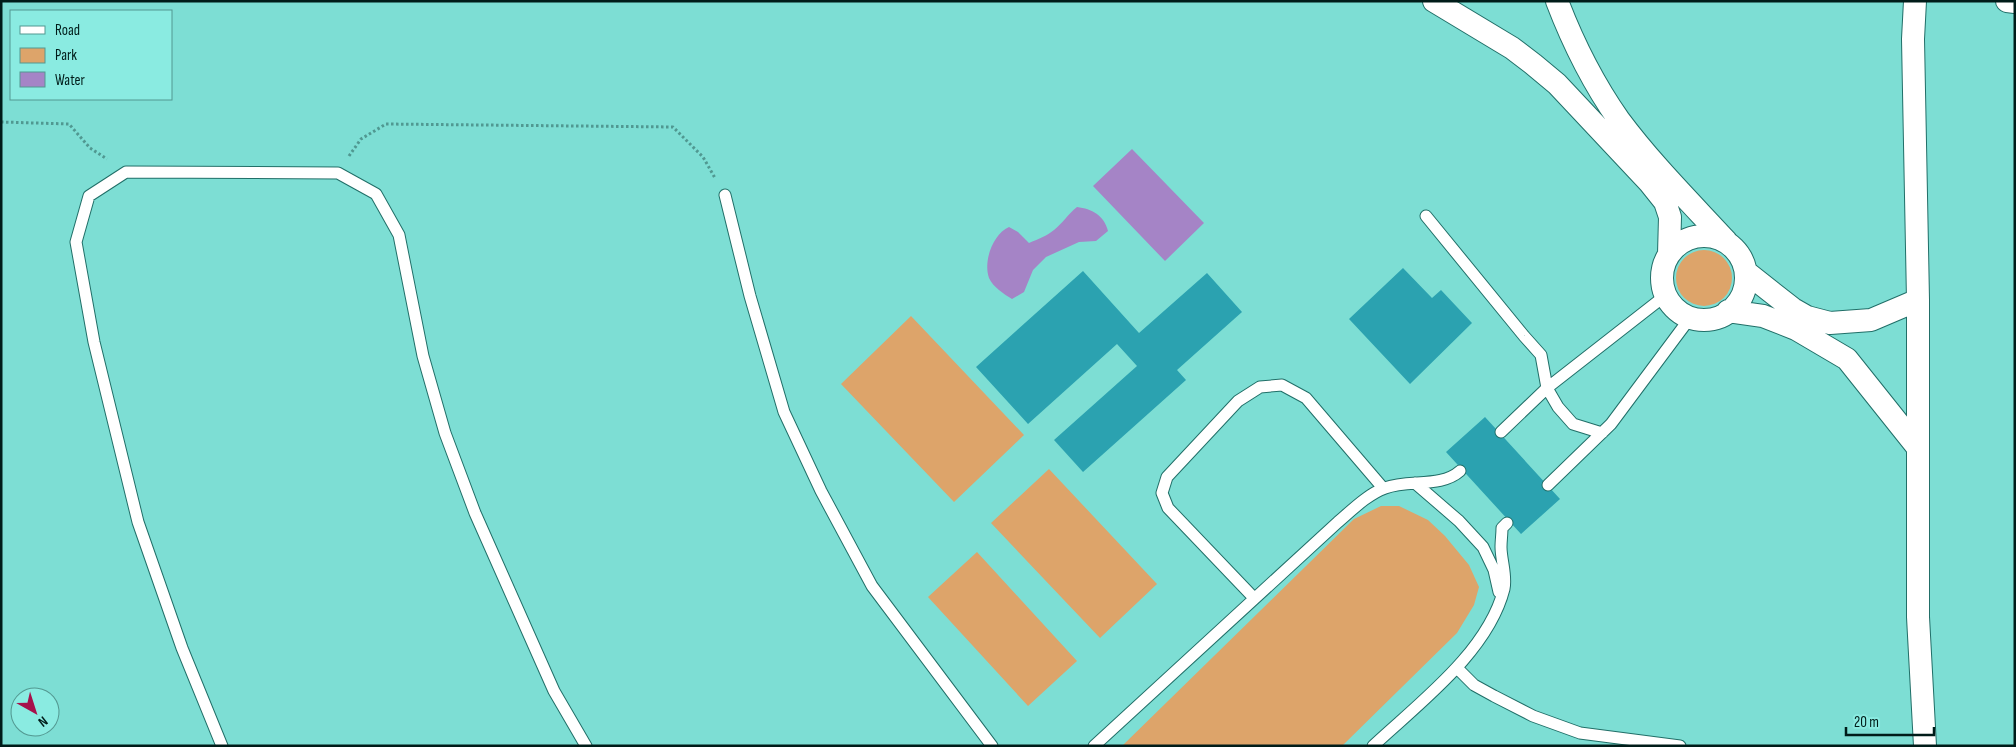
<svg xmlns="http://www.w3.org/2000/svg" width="2016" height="747" font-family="'Sofia Sans Condensed',sans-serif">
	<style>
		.green { fill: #dda46a }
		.water { fill: #a584c6 }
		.building { fill: #2ba2b0 }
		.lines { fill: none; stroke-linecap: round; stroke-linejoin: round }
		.service-casing { stroke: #216f68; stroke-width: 13 }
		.minor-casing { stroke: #216f68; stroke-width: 24 }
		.path { stroke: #509891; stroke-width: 3; stroke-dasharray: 2.5 2.5; stroke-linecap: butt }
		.service { stroke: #fff; stroke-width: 11 }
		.minor { stroke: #fff; stroke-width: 22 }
	</style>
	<rect width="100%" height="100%" fill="#7dded4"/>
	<path class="green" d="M1676 278a28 28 0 1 1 56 0a28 28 0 1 1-56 0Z
		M911 316 1024 435 954 502 841 384Z
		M1049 469 1157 584 1100 638 991 523Z
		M1381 506H1399L1428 520 1445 536 1469 565 1479 587 1474 605 1457 633 1342 746H1122L1354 519Z
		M977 552 1077 661 1028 706 928 597Z"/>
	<path class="water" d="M1132 149 1204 223 1165 261 1093 186Z
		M1077 207C1092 209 1104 215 1108 231L1096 241 1079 242 1046 257 1033 270 1024 292 1012 299C1004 294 993 287 989 278 983 261 993 234 1009 227L1018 232 1029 243C1038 239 1047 236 1054 230 1062 224 1068 214 1077 207Z"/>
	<path class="building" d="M1403 268 1432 298 1441 290 1472 323 1410 384 1349 319Z
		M1083 271 1139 333 1207 273 1242 312 1177 370 1186 380 1083 472 1054 440 1137 366 1117 344 1028 424 976 367Z
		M1485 417 1560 499 1521 534 1446 452Z"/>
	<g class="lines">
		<defs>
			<path id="service" d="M725 195 750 296 784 412 821 491 872 586 992 746
				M1426 216 1524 336 1541 355 1547 388 1558 407 1573 424 1602 433
				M1501 432 1547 388 1666 295
				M1415 483 1459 521 1483 547 1494 570 1499 592
				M1548 485 1611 424 1690 318
				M1254 598 1168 508 1162 493 1167 477 1238 401 1260 387 1282 385 1306 398 1383 488
				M1457 668 1474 685 1494 696 1533 716 1580 733 1680 746
				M222 746 182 648 138 522 94 342 76 242 89 196 126 172 338 173 376 194 399 235 423 356 445 433 475 513 554 691 586 746
				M1094 746 1338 522C1352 510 1368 494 1385 488 1409 479 1441 488 1460 471
				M1373 746C1419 703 1488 652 1504 589 1507 576 1501 560 1501 547 1501 541 1502 534 1502 528L1507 523"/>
			<path id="minor" d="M1434 1 1512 48 1533 64 1557 84 1649 182 1665 202 1670 217 1669 254
				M1557 1C1573 43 1593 83 1619 120 1651 163 1690 202 1726 241
				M1915 1 1913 39 1918 300V617L1925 746
				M2007 1 2015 2
				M1662 278a42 42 0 1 1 84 0a42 42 0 1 1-84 0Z
				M1746 272 1793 309 1807 317 1830 323 1871 320 1918 300
				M1728 311 1763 316 1796 329 1847 359 1918 448"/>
		</defs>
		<use href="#service" class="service-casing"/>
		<use href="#minor" class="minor-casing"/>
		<path class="path" d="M1 122 69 124 90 148 107 159
			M349 156 361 139 386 124 673 127 703 157 715 178"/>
		<use href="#service" class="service"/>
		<use href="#minor" class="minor"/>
	</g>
	<rect width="2016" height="747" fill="none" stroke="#001c19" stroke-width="5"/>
	<rect x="10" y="10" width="162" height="90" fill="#8aebe1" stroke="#539891"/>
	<rect x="20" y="26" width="25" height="8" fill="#ffffff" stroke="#539891"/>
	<text x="55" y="35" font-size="15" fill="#001c19">Road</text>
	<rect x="20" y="48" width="25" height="15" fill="#dda46a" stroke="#539891"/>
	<text x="55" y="60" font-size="15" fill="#001c19">Park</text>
	<rect x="20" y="72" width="25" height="15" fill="#a584c6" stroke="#539891"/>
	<text x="55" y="85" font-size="15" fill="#001c19">Water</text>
	<g transform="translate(35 712) rotate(141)"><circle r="24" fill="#8aebe1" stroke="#539891"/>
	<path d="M0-4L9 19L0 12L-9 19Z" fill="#a6114b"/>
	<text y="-8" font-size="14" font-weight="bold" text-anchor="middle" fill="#001c19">N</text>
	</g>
	<path d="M1846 727v8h88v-8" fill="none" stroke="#001c19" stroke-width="2.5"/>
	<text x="1854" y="727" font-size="15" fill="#001c19" stroke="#8aebe1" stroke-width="4" paint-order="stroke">20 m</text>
</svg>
